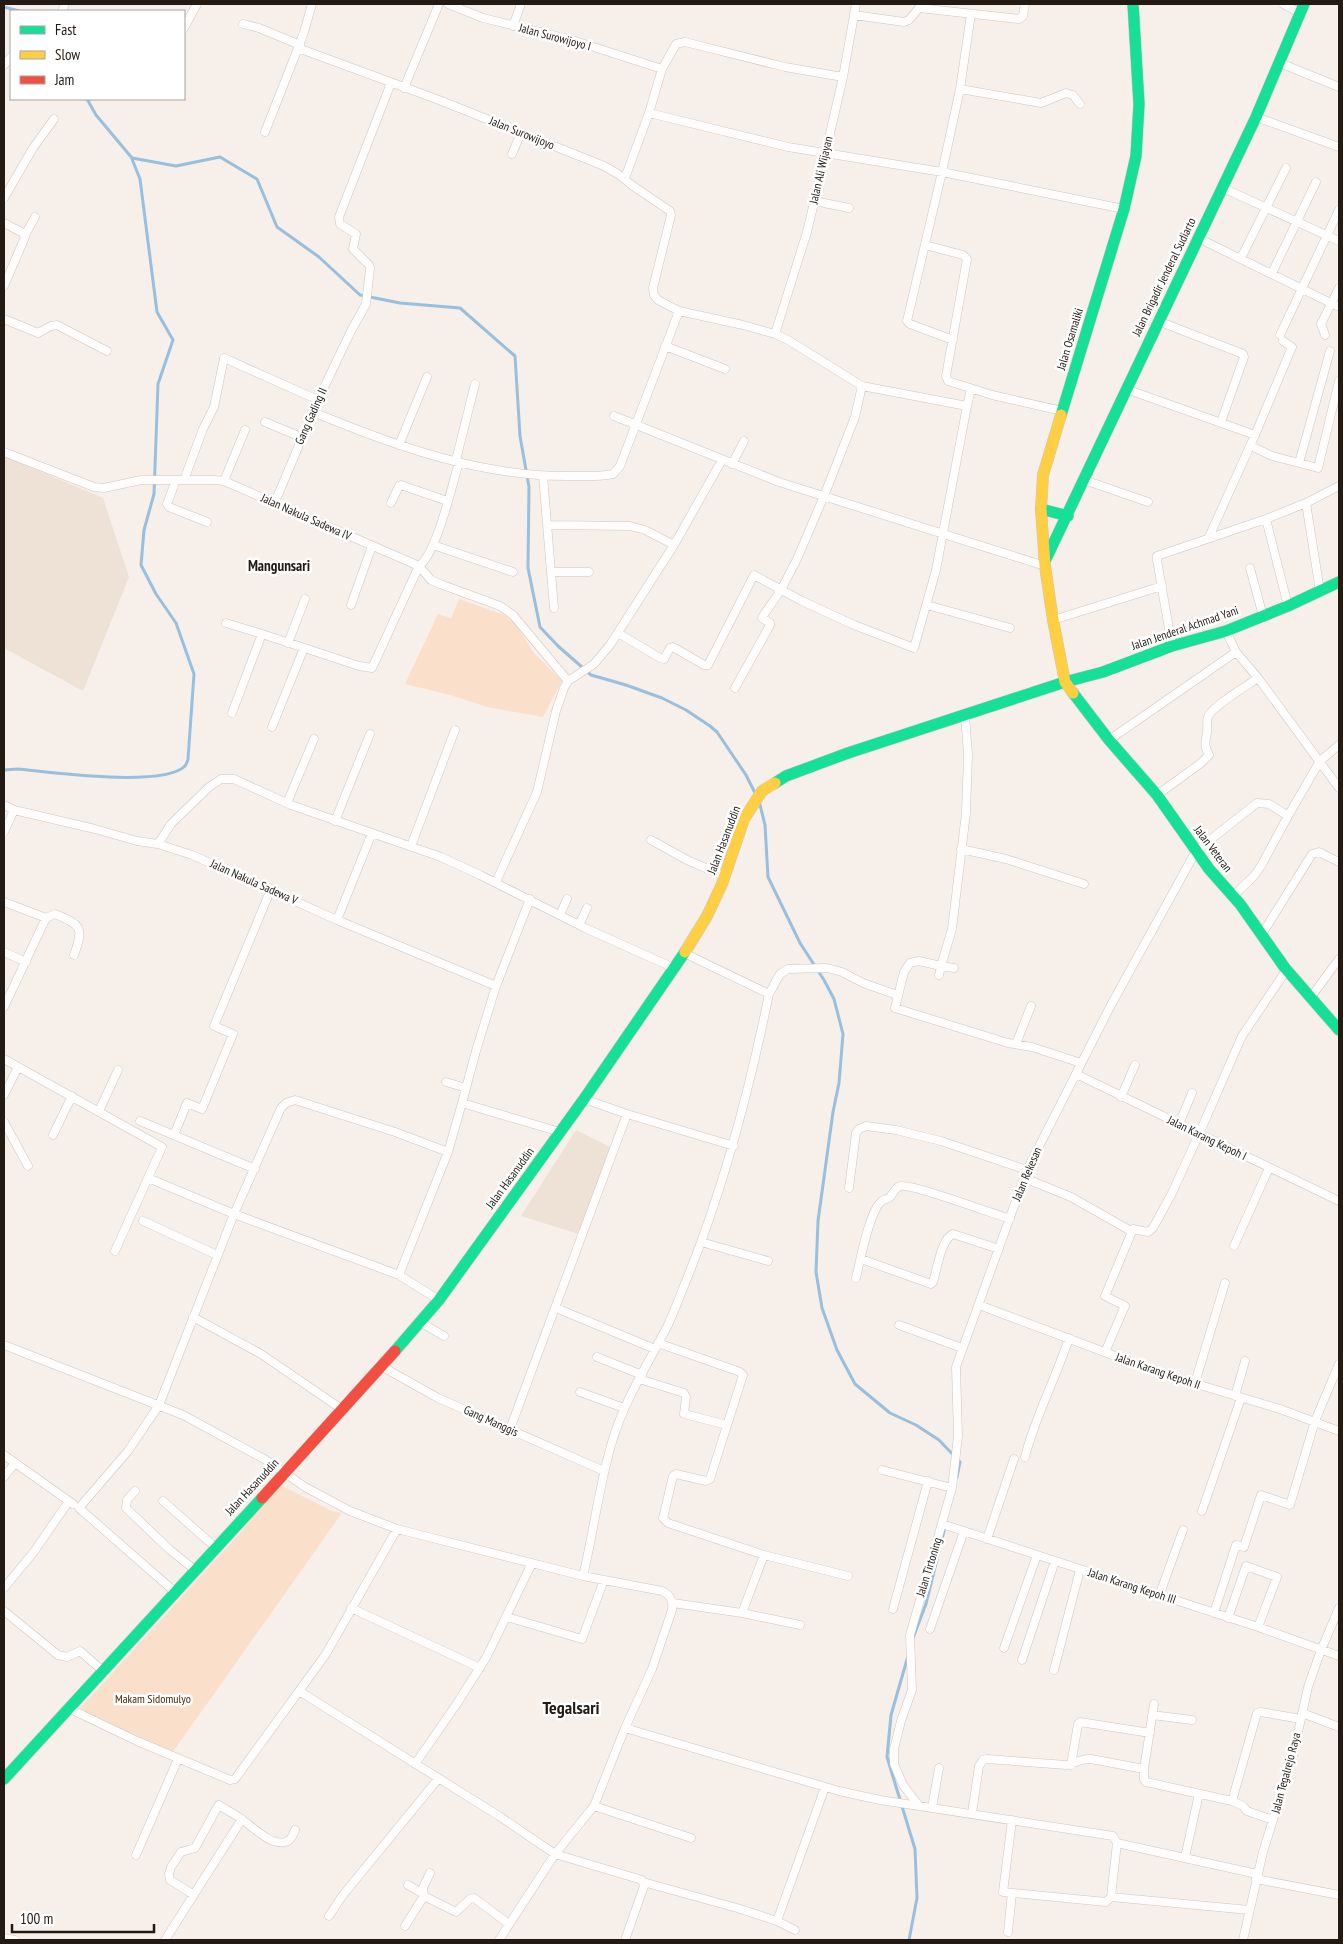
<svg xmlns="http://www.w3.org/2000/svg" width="1343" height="1944" font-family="'PT Sans Narrow',sans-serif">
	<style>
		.education { fill: #eee1d5 }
		.green { fill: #fae0cb }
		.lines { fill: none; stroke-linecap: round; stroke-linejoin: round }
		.stream { stroke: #98bfde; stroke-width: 3 }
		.street-casing { stroke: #cec6c0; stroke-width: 9 }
		.fast-casing { stroke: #cec6c0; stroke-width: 12 }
		.slow-casing { stroke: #cec6c0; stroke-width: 12 }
		.jam-casing { stroke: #cec6c0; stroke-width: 12 }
		.street { stroke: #fefdfc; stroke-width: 8 }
		.fast { stroke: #16e098; stroke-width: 11 }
		.slow { stroke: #ffcf43; stroke-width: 11 }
		.jam { stroke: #f24e42; stroke-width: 11 }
		.labels { text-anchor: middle; stroke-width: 5; stroke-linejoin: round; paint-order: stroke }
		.street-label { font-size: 12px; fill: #221a13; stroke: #fff }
		.park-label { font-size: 12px; fill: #4a2500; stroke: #fff }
		.quarter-label { font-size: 15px; font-weight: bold; fill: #221a13; stroke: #fff }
		.district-label { font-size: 18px; font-weight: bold; fill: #221a13; stroke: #fff }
	</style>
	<rect width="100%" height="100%" fill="#f7efe9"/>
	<path class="education" d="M4 456 103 498 129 577 83 691 4 648Z
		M576 1130 612 1148 579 1234 521 1216Z"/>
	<path class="green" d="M459 599 504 615 514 621 533 652 562 681 543 717 487 707 450 695 405 684 438 614 451 618Z
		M278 1484 332 1511 342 1513 170 1756 77 1712 240 1533Z"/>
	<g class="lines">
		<path class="stream" d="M4 7 19 11
			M87 99 96 115 132 158 176 166 220 157 257 179 277 227 319 257 360 295 400 303 460 308 515 356 520 436 529 487 528 568 540 627 558 646 591 675 626 685 662 698 686 710 710 726 717 732 746 775 755 793
			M4 770 18 769C49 772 163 788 185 766 186 765 188 760 188 759L194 674 176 623 156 594 141 565 144 530 154 494 158 384 173 340 157 312 140 179 132 159
			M759 801 765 825 768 877 800 943 824 980 834 999 843 1034 839 1083 833 1112 818 1221 816 1272 822 1308 837 1350 855 1384 890 1413 916 1425 939 1440 960 1462 957 1477
			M913 1638 926 1604 945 1527
			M908 1656 891 1715 887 1757 915 1849 917 1898 909 1940"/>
		<defs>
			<path id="street" d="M312 4 304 32 298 48 439 100 604 166 618 174 633 186 670 211 671 215 653 288 654 295 658 300 679 311 743 325 775 334 788 340 862 386 967 406 971 389
				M448 4 483 18 572 40 662 69
				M1283 4 1300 13
				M62 11 65 4
				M854 15 904 22 909 20 919 8 1019 19 1023 16 1025 4
				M243 24 259 28 300 45
				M513 26 521 4
				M184 28 197 4
				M1280 63 1339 87
				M4 65 11 57
				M404 88 439 4
				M960 89 1041 103 1066 93 1073 95 1080 104
				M649 113 788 147 942 172 1124 209
				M1256 117 1339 147
				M265 132 298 48
				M512 154 521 133
				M625 178 649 113 662 69 676 44 685 42 785 67 843 77
				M1223 188 1339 241
				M4 198 33 148 54 119
				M814 201 849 208
				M4 223 23 233 25 237 4 286
				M25 235 35 217
				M1198 238 1339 307
				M925 245 963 255 967 259 946 376 948 381 992 395 1062 411
				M1241 258 1286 168
				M1272 273 1316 182
				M4 319 38 333 51 326 57 325 107 351
				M1158 321 1243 354 1244 357 1221 422
				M775 334 807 232 817 190 843 77 856 4
				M1280 335 1339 210
				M1325 335 1321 324 1339 288
				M953 340 910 324 907 321 942 172 960 89 971 14
				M665 346 725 369
				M1126 389 1255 435
				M313 412C395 446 481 477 571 476 585 476 599 477 613 474L620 466 679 311
				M614 416 779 482 1045 566
				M265 422 301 437
				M399 445 427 377
				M1251 446 1272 456 1299 463 1330 351
				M4 452 94 487 104 488 141 480H214L224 481 419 566 431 580 440 584 500 606 513 615 568 681
				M456 460 475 384
				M1299 463 1318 468 1339 381
				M732 464 744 441
				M543 476 554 608
				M176 480 167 504 169 507 207 522
				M184 480 203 429 214 407 224 358 318 400
				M1084 480 1148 502
				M224 481 245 430
				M275 502 318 400 351 331 366 304 370 268 369 265 353 249 356 234 340 224 339 217 391 83
				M391 503 399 486 401 485 447 501
				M1266 519 1288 606
				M548 525 630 526 645 530 674 545
				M1209 537 1255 435 1292 347 1283 341
				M433 545 513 572
				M1250 568 1263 616
				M552 572H589
				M1320 591 1306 503 1339 486
				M351 605 372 546
				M927 605 1010 628
				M1053 620 1162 586
				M226 623 262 634
				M1226 631 1236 652 1258 678 1339 788
				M618 633 660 658 664 659 670 648 673 647 704 665H708L754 575 802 601 854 625 914 648 936 570 967 406
				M288 643 305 599
				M1172 646 1157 560V556L1266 519 1306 503
				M735 688 770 625V623L762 618 763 616 781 590 797 559 824 496 855 417 862 386
				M232 713 262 634 359 666 372 668 419 566C437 553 452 485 459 462
				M965 715 968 755 966 813 952 929 941 966 919 961 910 963 904 972 895 1008 1008 1043 1032 1047 1081 1063
				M272 727 304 648
				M1109 740 1236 652
				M1157 795 1201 763 1209 755C1204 746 1205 742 1207 733 1208 727 1206 722 1208 717 1211 707 1248 685 1258 678
				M287 803 314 739
				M4 805 14 810 95 829 137 841 158 844 192 855 337 920 496 986
				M335 821 370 734
				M4 832 14 810
				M651 840 687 860 724 876
				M158 844 171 824 209 787 221 779H234L291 805 441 857 480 875 585 928 674 968
				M411 846 455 730
				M961 849 1006 859 1084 884
				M496 882 537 792 556 711 564 688 568 681 594 664 610 645 674 545 722 460
				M1233 896 1254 876 1261 866 1288 816 1320 761 1339 745
				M4 902 46 918 55 914C82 925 84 928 74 955
				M560 915 567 899
				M337 920 372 833
				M579 925 587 908
				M1262 934 1312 854 1319 852 1339 862
				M4 952 26 962
				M684 953 769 994
				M939 975 941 966 954 968
				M1311 997 1339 959
				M4 1007 46 918
				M1016 1044 1031 1006
				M4 1059 162 1147 115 1251
				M1076 1074 1339 1201
				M446 1082 466 1088
				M4 1095 18 1067
				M1121 1097 1135 1065
				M584 1099 627 1114 734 1146
				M462 1103 476 1051 496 986 530 899
				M99 1111 118 1070
				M140 1121 255 1169
				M4 1122 28 1166
				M1179 1124 1192 1093
				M53 1135 72 1096
				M174 1135 187 1103 202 1109 233 1034 214 1026 271 889
				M148 1178 234 1214 281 1108 286 1103 295 1100 395 1132 448 1152
				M1024 1178 1071 1197 1131 1231
				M849 1188 856 1133 859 1129 866 1126 896 1130 941 1141 1027 1170
				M143 1221 217 1255
				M701 1242 768 1261
				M1234 1246 1269 1168
				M861 1259 931 1284 933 1282C937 1270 941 1239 953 1234L999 1249
				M399 1275 439 1300
				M856 1278C860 1262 869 1212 881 1202 883 1199 887 1200 890 1197 894 1193 895 1187 901 1186 910 1183 994 1214 1010 1219
				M979 1305 1163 1374 1280 1409 1339 1431
				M556 1308 655 1349
				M193 1317 261 1354 343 1410
				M420 1322 444 1336
				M899 1325 962 1348
				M658 1343 740 1372 743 1375 710 1479 706 1481 676 1474 673 1476 663 1518 668 1523 764 1555
				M4 1345 183 1415 266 1460 305 1487 350 1511 397 1529 583 1576 662 1591C671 1595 673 1601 672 1610L652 1669 625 1728 594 1806 555 1854 499 1940
				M1105 1352 1125 1306 1105 1296 1133 1229 1148 1232 1153 1228 1172 1193 1199 1134 1242 1036 1287 969
				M597 1357 642 1375
				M381 1366 438 1398 604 1471
				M639 1379 684 1393 686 1397 684 1414 727 1425
				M1195 1383 1225 1283
				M580 1392 624 1408
				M1235 1396 1245 1361
				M510 1429 627 1114
				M4 1455 73 1504
				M1025 1457C1035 1417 1056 1378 1069 1338
				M882 1470 952 1488
				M4 1477 15 1463
				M135 1491 127 1500 126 1508 170 1550 195 1570
				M163 1501 215 1547
				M1202 1511 1241 1398
				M942 1524 1258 1627 1339 1656
				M987 1539 1014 1459
				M583 1576C594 1531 599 1484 613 1439 625 1399 648 1364 667 1327 674 1312 680 1296 686 1281 724 1188 749 1092 769 994L780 974 788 969 827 968 842 972 863 983 897 995
				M4 1588 33 1553 69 1501
				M175 1592 79 1508 128 1451 159 1405 234 1214 399 1275 448 1152 462 1103 560 1132
				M1159 1596 1183 1530
				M673 1603 742 1613 764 1555 848 1576
				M351 1608 480 1668
				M893 1609 928 1481
				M4 1611 58 1655 67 1657 80 1651 103 1671
				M742 1613 800 1625
				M1214 1613 1236 1545 1244 1547 1261 1495 1290 1505 1315 1421 1339 1364
				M507 1617 582 1639 604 1580
				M1228 1618 1246 1566 1277 1577 1258 1627
				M930 1629 964 1531
				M1004 1648 1037 1555
				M1022 1660 1055 1561
				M1054 1670 1080 1570
				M299 1691 499 1816 555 1854 642 1880 644 1886 625 1940
				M1154 1704 1144 1769V1779L1146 1782 1232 1801 1243 1806 1247 1811 1273 1820
				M68 1708 137 1741 230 1780 235 1779 326 1654 397 1529
				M1302 1713 1339 1727
				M1152 1715 1192 1720
				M625 1728 839 1791 880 1800 1113 1836 1117 1843 1111 1897 1249 1910
				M415 1764 456 1705 487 1656 532 1563
				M1071 1765 1078 1724 1080 1722 1150 1733
				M1232 1801 1257 1713 1261 1712 1301 1719
				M594 1806 691 1838
				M919 1806 903 1785 894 1764V1749L901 1721 912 1690 910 1635 952 1488 958 1436 956 1367 1027 1170 1111 1005 1196 851 1257 803 1269 804 1288 816
				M932 1808 939 1768
				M972 1813 979 1766 983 1760 987 1759 1066 1765C1075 1764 1081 1758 1091 1759L1144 1769
				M1012 1820 1003 1892 1106 1902 1111 1897
				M1117 1843 1257 1874
				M136 1855 178 1759
				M1185 1857 1199 1794
				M430 1873 423 1888 424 1896 456 1912 470 1899 474 1898 509 1924
				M1256 1879 1339 1895
				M643 1882 737 1908 777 1921 795 1930
				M408 1885 422 1893
				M194 1895 170 1880 169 1874 171 1867 181 1852 195 1848 218 1806 219 1805C226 1810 233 1813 240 1818 251 1825 270 1846 285 1842 291 1841 293 1835 295 1830
				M329 1916 343 1895 438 1779
				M777 1921 825 1787
				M405 1926 424 1896
				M1008 1932 1012 1893
				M4 1938 15 1940
				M165 1940 242 1819
				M1243 1940 1263 1852 1293 1755 1308 1687 1321 1650 1339 1608"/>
			<path id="fast" d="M1061 415 1124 209 1136 156 1139 104 1133 4
				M1041 509 1068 516
				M1045 561 1256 117 1304 4
				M1065 682 1103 672 1172 646 1226 631 1288 606 1339 582
				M1073 693 1109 740 1157 795 1209 869 1240 904 1285 968 1339 1030
				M775 783 786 776 848 753 1065 682
				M395 1351 439 1300 584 1099 685 952
				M4 1779 262 1498"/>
			<path id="slow" d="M1061 415 1043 475 1041 509 1045 566 1053 620 1065 682 1073 693
				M685 952 707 916 722 884 744 819 762 791 775 783"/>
			<path id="jam" d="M262 1498 395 1351"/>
		</defs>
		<use href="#street" class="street-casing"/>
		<use href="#fast" class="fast-casing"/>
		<use href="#slow" class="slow-casing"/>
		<use href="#jam" class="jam-casing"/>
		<use href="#street" class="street"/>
		<use href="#fast" class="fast"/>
		<use href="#slow" class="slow"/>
		<use href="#jam" class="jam"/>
	</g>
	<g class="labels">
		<g class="street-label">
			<text transform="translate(555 37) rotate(15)" y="4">Jalan Surowijoyo I</text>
			<text transform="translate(522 133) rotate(22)" y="4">Jalan Surowijoyo</text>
			<text transform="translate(821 170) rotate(-77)" y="4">Jalan Ali Wijayan</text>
			<text transform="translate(1164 277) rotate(-64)" y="4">Jalan Brigadir Jenderal Sudiarto</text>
			<text transform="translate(1070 339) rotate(-73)" y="4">Jalan Osamaliki</text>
			<text transform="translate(311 416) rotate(-66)" y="4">Gang Gading II</text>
			<text transform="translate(306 517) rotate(24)" y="4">Jalan Nakula Sadewa IV</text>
			<text transform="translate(1185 628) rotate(-19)" y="4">Jalan Jenderal Achmad Yani</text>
			<text transform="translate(724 840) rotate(-69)" y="4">Jalan Hasanuddin</text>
			<text transform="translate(1213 849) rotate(53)" y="4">Jalan Veteran</text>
			<text transform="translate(254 882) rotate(24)" y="4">Jalan Nakula Sadewa V</text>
			<text transform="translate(1207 1138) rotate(26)" y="4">Jalan Karang Kepoh I</text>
			<text transform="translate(1027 1174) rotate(-67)" y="4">Jalan Rekesan</text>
			<text transform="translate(510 1178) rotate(-54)" y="4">Jalan Hasanuddin</text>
			<text transform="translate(1158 1371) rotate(19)" y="4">Jalan Karang Kepoh II</text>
			<text transform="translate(491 1421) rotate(24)" y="4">Gang Manggis</text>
			<text transform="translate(252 1487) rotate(-47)" y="4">Jalan Hasanuddin</text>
			<text transform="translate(929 1567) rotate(-73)" y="4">Jalan Tirtoning</text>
			<text transform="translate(1132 1586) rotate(18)" y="4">Jalan Karang Kepoh III</text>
			<text transform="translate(1286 1773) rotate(-75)" y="4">Jalan Tegalrejo Raya</text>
		</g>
		<g class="park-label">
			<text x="153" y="1703">Makam Sidomulyo</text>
		</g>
		<g class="quarter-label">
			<text x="279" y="571">Mangunsari</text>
		</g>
		<g class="district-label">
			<text x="571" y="1714">Tegalsari</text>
		</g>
	</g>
	<rect width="1343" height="1944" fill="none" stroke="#221a13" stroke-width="10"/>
	<rect x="10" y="10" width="175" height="90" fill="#ffffff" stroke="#a7a3a1"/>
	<rect x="20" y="26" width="25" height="8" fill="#16e098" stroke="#a7a3a1"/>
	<text x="55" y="35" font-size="15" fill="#221a13">Fast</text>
	<rect x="20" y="51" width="25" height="8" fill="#ffcf43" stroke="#a7a3a1"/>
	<text x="55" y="60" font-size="15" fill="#221a13">Slow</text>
	<rect x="20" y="76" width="25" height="8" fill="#f24e42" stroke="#a7a3a1"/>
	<text x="55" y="85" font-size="15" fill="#221a13">Jam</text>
	<path d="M12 1924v8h142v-8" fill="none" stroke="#221a13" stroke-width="2.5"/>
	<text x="20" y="1924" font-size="15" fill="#221a13" stroke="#ffffff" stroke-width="4" paint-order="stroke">100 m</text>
</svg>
